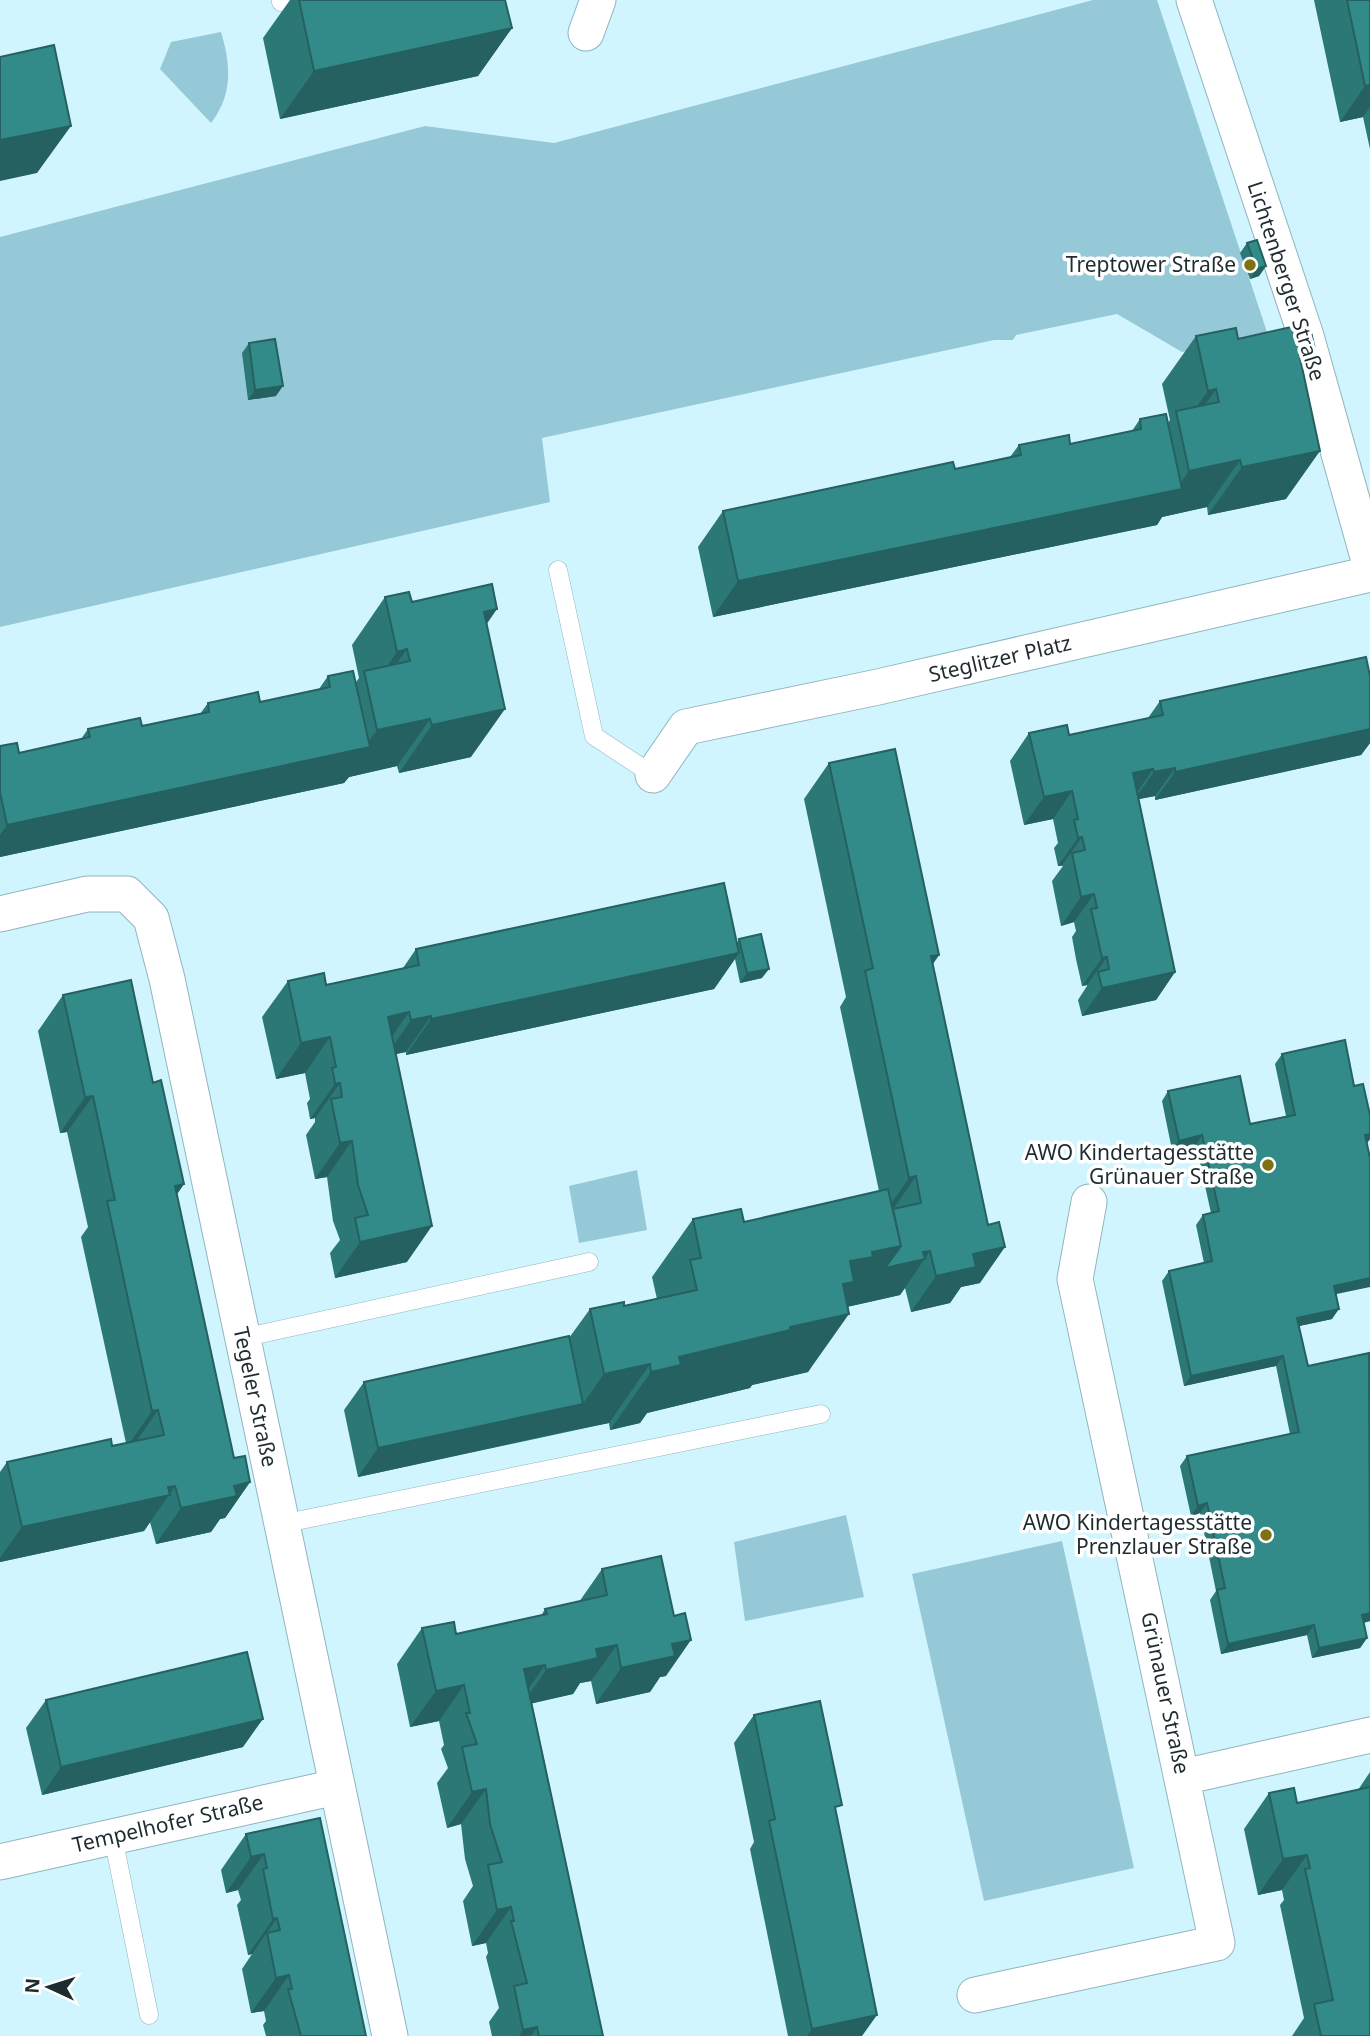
<svg xmlns="http://www.w3.org/2000/svg" width="1370" height="2036" font-family="'Noto Sans',sans-serif">
	<style>
		.green { fill: #96c9d7 }
		.lines { fill: none; stroke-linecap: round; stroke-linejoin: round }
		.lane-casing { stroke: #91b4be; stroke-width: 19 }
		.street-casing { stroke: #91b4be; stroke-width: 37 }
		.lane { stroke: #fff; stroke-width: 18 }
		.street { stroke: #fff; stroke-width: 35 }
		.wall { fill: #2c7876 }
		.shaded-wall { fill: #246160 }
		.building { fill: #338b89; stroke: #246160; stroke-width: 2 }
		.poi-dot { fill: #7e7111; stroke: #fff; stroke-width: 2.5 }
		.labels { text-anchor: middle; stroke-width: 7; stroke-linejoin: round; paint-order: stroke }
		.poi-label { font-size: 21px; fill: #1e2c30; stroke: #fff; text-anchor: end }
		.street-label { font-size: 21px; fill: #1e2c30; stroke: #fff }
	</style>
	<rect width="100%" height="100%" fill="#d0f5ff"/>
	<path class="green" d="M1093 0H1157L1268 335 1182 352 1117 314 1016 335 1013 340H994L542 438 550 502 0 627V237L425 126 554 143Z
		M221 32C231 65 233 94 211 123L160 69 171 42Z
		M637 1170 647 1230 579 1243 569 1186Z
		M846 1515 864 1597 745 1621 734 1542Z
		M1062 1541 1134 1868 984 1901 912 1574Z"/>
	<g class="lines">
		<defs>
			<path id="lane" d="M281 2 289 0
				M558 570 594 736 653 775
				M242 1338 589 1262
				M281 1524 821 1414
				M113 1837 149 2015"/>
			<path id="street" d="M1194 0 1306 336 1370 564
				M586 33 598 0
				M653 775 686 727 878 687 1370 574
				M0 914 87 894H127L151 918 167 979 390 2036
				M1183 1777 1370 1735
				M0 1862 336 1787
				M975 1995 1217 1943 1075 1279 1089 1202"/>
		</defs>
		<use href="#lane" class="lane-casing"/>
		<use href="#street" class="street-casing"/>
		<use href="#lane" class="lane"/>
		<use href="#street" class="street"/>
	</g>
	<path class="wall" d="M290 0H505L512 28 478 76 280 119 263 38Z
		M1314 0H1370V149L1363 117 1340 122Z
		M1247 243 1266 266 1259 276 1250 279 1240 253Z
		M1196 336 1238 339 1315 349 1302 368 1286 499 1208 515 1207 507 1162 517 1157 525 713 617 698 547 723 511 955 469 1010 457 1019 445 1070 444 1132 431 1140 419 1168 423 1170 420 1162 384Z
		M249 343 276 396 248 400 242 353Z
		M385 597 412 602 486 625 471 757 399 773 397 766 349 777 344 783 0 857V746L19 753 81 739 88 729 142 726 200 714 208 703 260 702 319 689 328 676 356 682 359 678 352 645Z
		M1370 676V743L1361 755 1155 800V796L1139 799 1175 972 1156 1000 1082 1016 1078 1000 1087 986V985L1082 986 1076 959 1072 937 1076 931 1074 922 1061 926 1052 881 1063 866H1058L1054 848 1058 843 1053 819 1024 825 1010 761 1029 733 1069 735 1148 718 1160 701Z
		M829 763 939 955 933 964 980 1283 961 1287 950 1303 911 1312 905 1288 900 1295 847 1307 808 1372 752 1385 750 1388 647 1413 640 1423 610 1430 609 1423 358 1477 344 1410 364 1382 569 1338 590 1309 624 1306 657 1299 652 1277 693 1219 744 1222 879 1191 840 1007 846 997 804 799Z
		M739 939 762 978 740 983 735 959 714 989 406 1055V1052L396 1054 407 1262 335 1278 330 1253 340 1240 333 1221 327 1177 315 1179 306 1135 315 1122V1118L310 1119 309 1113 307 1103 310 1099 305 1073 276 1079 262 1017 288 981 326 985 403 968 416 949 737 943Z
		M63 995 153 1083 184 1184 177 1194 234 1458 250 1482 225 1518 220 1519 211 1532 156 1544 150 1522 144 1531 0 1562V1472L7 1462 126 1443 81 1237 88 1227 67 1132 60 1133 38 1031Z
		M1282 1054 1354 1086 1370 1115V1139L1367 1143 1336 1294 1332 1319 1299 1326 1308 1366 1370 1356V1621L1364 1623 1367 1638 1360 1648 1312 1658 1307 1635 1221 1654 1210 1600 1216 1591 1200 1513 1191 1516 1180 1466 1187 1456 1290 1434 1276 1366 1184 1386 1162 1281 1169 1271 1204 1263 1196 1225 1203 1215 1211 1213 1196 1145 1172 1150 1162 1101 1168 1091 1250 1124 1286 1116 1275 1064Z
		M602 1569 666 1676 660 1677 650 1692 596 1704 591 1681 580 1683 573 1694 532 1703 603 2036H492L489 2022 499 2008 486 1957 488 1953 486 1943 472 1946 463 1901 473 1886 465 1859 461 1824 447 1828 437 1783 448 1768 441 1749 444 1745 439 1721 410 1727 397 1664 422 1628 456 1634 541 1616 545 1609 579 1602Z
		M46 1700 243 1747 42 1795 26 1728Z
		M754 1715 862 2036H788L750 1849 754 1842 734 1743Z
		M1370 1772V2036H1292L1304 2018 1280 1905 1284 1900 1282 1890 1258 1895 1244 1829 1269 1793 1297 1803 1358 1790Z
		M320 1818 366 2036H266L263 2025 266 2021 264 2011 251 2013 242 1969 252 1954 248 1955 237 1905 241 1900 238 1890 226 1893 221 1870 246 1834Z"/>
	<path class="shaded-wall" d="M512 28 478 76 280 119 314 71Z
		M1370 85V107L1363 117 1340 122 1365 86Z
		M71 126 37 173 0 181V140Z
		M1266 266 1259 276 1250 279 1257 269Z
		M1315 349 1281 397 1299 353Z
		M283 386 276 396 248 400 255 390Z
		M1216 389 1183 437 1180 430 1208 391Z
		M1320 451 1286 499 1208 515 1242 467Z
		M1240 460 1207 507 1162 517 1157 525 713 617 738 581 1175 491 1189 471Z
		M497 609 464 657 484 612Z
		M407 649 373 697 369 692 397 652Z
		M505 709 471 757 399 773 432 725Z
		M430 719 397 766 349 777 344 783 0 857V835L7 825 364 748 377 730Z
		M1370 729V743L1361 755 1155 800 1175 772Z
		M1175 768 1155 796 1134 800 1154 772Z
		M1153 769 1134 797 1133 773Z
		M1072 791 1053 819 1024 825 1044 797Z
		M1082 837 1062 865 1058 866 1078 838Z
		M1094 894 1074 922 1061 926 1081 897Z
		M739 953 714 989 406 1055 431 1019Z
		M939 955 914 990 931 956Z
		M1107 957 1087 985 1082 986 1102 958Z
		M769 969 762 978 740 983 747 973Z
		M1175 972 1156 1000 1082 1016 1102 988Z
		M409 1012 384 1048 388 1017Z
		M431 1016 406 1052 386 1056 411 1020Z
		M330 1037 305 1073 276 1079 301 1043Z
		M340 1083 315 1118 310 1119 335 1084Z
		M93 1096 67 1132 60 1133 85 1097Z
		M1370 1134V1139L1367 1143 1365 1135Z
		M1202 1135 1196 1145 1172 1150 1179 1141Z
		M352 1141 327 1177 315 1179 340 1143Z
		M916 1176 891 1212 884 1214 909 1178Z
		M184 1184 159 1220 175 1186Z
		M432 1226 407 1262 335 1278 360 1242Z
		M901 1246 860 1304 836 1309 849 1314 808 1372 752 1385 750 1388 647 1413 640 1423 610 1430 651 1372 679 1357 850 1261 872 1252Z
		M1005 1247 980 1283 961 1287 950 1303 911 1312 936 1276 973 1254Z
		M930 1251 900 1295 860 1304 885 1268 923 1252Z
		M1370 1278V1287L1327 1296 1334 1286Z
		M1339 1309 1332 1319 1290 1328 1297 1318Z
		M1283 1356 1276 1366 1184 1386 1191 1376Z
		M650 1364 609 1423 563 1432 604 1374Z
		M583 1404 563 1432 358 1477 378 1448Z
		M158 1410 133 1446 127 1447 152 1411Z
		M250 1482 225 1518 220 1519 211 1532 156 1544 181 1508 234 1486Z
		M175 1486 144 1531 0 1562V1558L22 1527Z
		M1207 1503 1200 1513 1191 1516 1198 1506Z
		M1370 1613V1621L1355 1624 1362 1615Z
		M1314 1625 1307 1635 1221 1654 1228 1644Z
		M1367 1638 1360 1648 1312 1658 1319 1648Z
		M691 1640 666 1676 660 1677 650 1692 596 1704 621 1668 672 1644Z
		M617 1645 591 1681 580 1683 573 1694 521 1706 546 1670 596 1649Z
		M545 1665 520 1701 524 1669Z
		M464 1685 439 1721 410 1727 436 1691Z
		M263 1719 243 1747 42 1795 61 1767Z
		M486 1789 461 1824 447 1828 472 1792Z
		M264 1854 238 1890 226 1893 251 1857Z
		M1307 1855 1282 1890 1258 1895 1283 1859Z
		M511 1907 486 1943 472 1946 497 1910Z
		M277 1918 252 1954 248 1955 273 1919Z
		M289 1975 264 2011 251 2013 276 1978Z
		M877 2015 862 2036H807L812 2029Z
		M537 2027 531 2036H519L523 2030Z"/>
	<path class="building" d="M299 0H505L512 28 314 71Z
		M1347 0H1370V85L1365 86Z
		M54 45 71 126 0 140V57Z
		M1257 240 1266 266 1257 269 1247 243Z
		M1309 323 1315 349 1299 353 1320 451 1242 467 1240 460 1189 471 1176 411 1219 402 1216 389 1208 391 1196 336 1236 328 1238 339Z
		M275 339 283 386 255 390 249 343Z
		M1166 414 1182 489 738 581 723 511 953 462 955 469 1021 455 1019 445 1069 435 1070 444 1141 429 1140 419Z
		M492 584 497 609 484 612 505 709 432 725 430 719 377 730 364 671 410 661 407 649 397 652 385 597 409 592 412 602Z
		M1366 657 1370 676V729L1175 772V768L1154 772 1153 769 1133 773 1175 972 1102 988 1098 972 1109 969 1107 957 1102 958 1096 931 1091 909 1097 908 1094 894 1081 897 1072 853 1085 850 1082 837 1078 838 1074 820 1078 819 1072 791 1044 797 1029 733 1067 725 1069 735 1163 715 1160 701Z
		M353 671 370 747 7 825 0 792V746L17 743 19 753 90 737 88 729 140 718 142 726 209 712 208 703 258 692 260 702 330 687 328 676Z
		M895 749 939 955 931 956 988 1225 999 1222 1005 1247 973 1254 976 1267 936 1276 930 1251 923 1252 925 1259 885 1268 901 1246 893 1209 921 1203 916 1176 909 1178 865 971 873 968 829 763Z
		M724 883 739 953 431 1019V1016L411 1020 409 1012 388 1017 432 1226 360 1242 355 1218 368 1215 358 1185 352 1141 340 1143 331 1099 342 1097 340 1083 335 1084 334 1077 332 1068 336 1067 330 1037 301 1043 288 981 324 973 326 985 419 965 416 949Z
		M761 934 769 969 747 973 739 939Z
		M131 980 153 1083 161 1080 184 1184 175 1186 234 1458 245 1456 250 1482 234 1486 237 1496 181 1508 175 1486 168 1487 170 1495 22 1527 7 1462 111 1439 112 1446 164 1435 158 1410 152 1411 107 1201 115 1200 93 1096 85 1097 63 995Z
		M1345 1040 1354 1086 1363 1084 1370 1115V1134L1365 1135 1370 1158V1278L1334 1286 1339 1309 1297 1318 1308 1366 1369 1353 1370 1613 1362 1615 1367 1638 1319 1648 1314 1625 1228 1644 1217 1590 1225 1588 1207 1503 1198 1506 1187 1456 1299 1432 1283 1356 1191 1376 1169 1271 1212 1261 1203 1215 1219 1211 1202 1135 1179 1141 1168 1091 1240 1076 1250 1124 1295 1115 1282 1054Z
		M888 1189 901 1246 872 1252 873 1257 850 1261 854 1282 843 1284 849 1314 790 1327V1330L679 1357 681 1365 651 1372 650 1364 604 1374 590 1309 624 1302V1306L697 1290 690 1260 701 1258 693 1219 741 1209 744 1222Z
		M569 1336 583 1404 378 1448 364 1382Z
		M661 1556 674 1616 685 1613 691 1640 672 1644 675 1656 621 1668 617 1645 596 1649 598 1658 546 1670 545 1665 524 1669 603 2036H539L537 2027 523 2030 514 1986 527 1983 511 1921H514L511 1907 497 1910 488 1865 502 1862 490 1824 486 1789 472 1792 462 1747 477 1744 466 1713H470L464 1685 436 1691 422 1628 454 1622 456 1634 547 1614 545 1609 607 1595 602 1569Z
		M247 1652 263 1719 61 1767 46 1700Z
		M820 1701 842 1805 835 1807 877 2015 812 2029 769 1821 775 1819 754 1715Z
		M1370 1787V2036H1321L1314 2004 1333 2000 1305 1869 1310 1868 1307 1855 1283 1859 1269 1793 1294 1788 1297 1803Z
		M320 1818 366 2036H301L288 1989H292L289 1975 276 1978 267 1933 280 1930 277 1918 273 1919 263 1869 267 1868 264 1854 251 1857 246 1834Z"/>
	<g class="poi-dot">
		<circle cx="1250" cy="265" r="7"/>
		<circle cx="1268" cy="1165" r="7"/>
		<circle cx="1266" cy="1535" r="7"/>
	</g>
	<g class="labels">
		<g class="poi-label">
			<text x="1236" y="272">Treptower Straße</text>
			<text x="1254" y="1160">AWO Kindertagesstätte<tspan x="1254" dy="24">Grünauer Straße</tspan></text>
			<text x="1252" y="1530">AWO Kindertagesstätte<tspan x="1252" dy="24">Prenzlauer Straße</tspan></text>
		</g>
		<g class="street-label">
			<text transform="translate(1286 281) rotate(72)" y="7">Lichtenberger Straße</text>
			<text transform="translate(1000 659) rotate(-13)" y="7">Steglitzer Platz</text>
			<text transform="translate(255 1397) rotate(78)" y="7">Tegeler Straße</text>
			<text transform="translate(1165 1693) rotate(78)" y="7">Grünauer Straße</text>
			<text transform="translate(168 1824) rotate(-13)" y="7">Tempelhofer Straße</text>
		</g>
	</g>
	<g transform="translate(49 1987) rotate(274)" stroke="#ffffff" stroke-width="5" paint-order="stroke">
	<path d="M0-5L12 26L0 18L-12 26Z" fill="#1e2c30"/>
	<text y="-10" font-size="19" font-weight="bold" text-anchor="middle" fill="#1e2c30">N</text>
	</g>
</svg>
